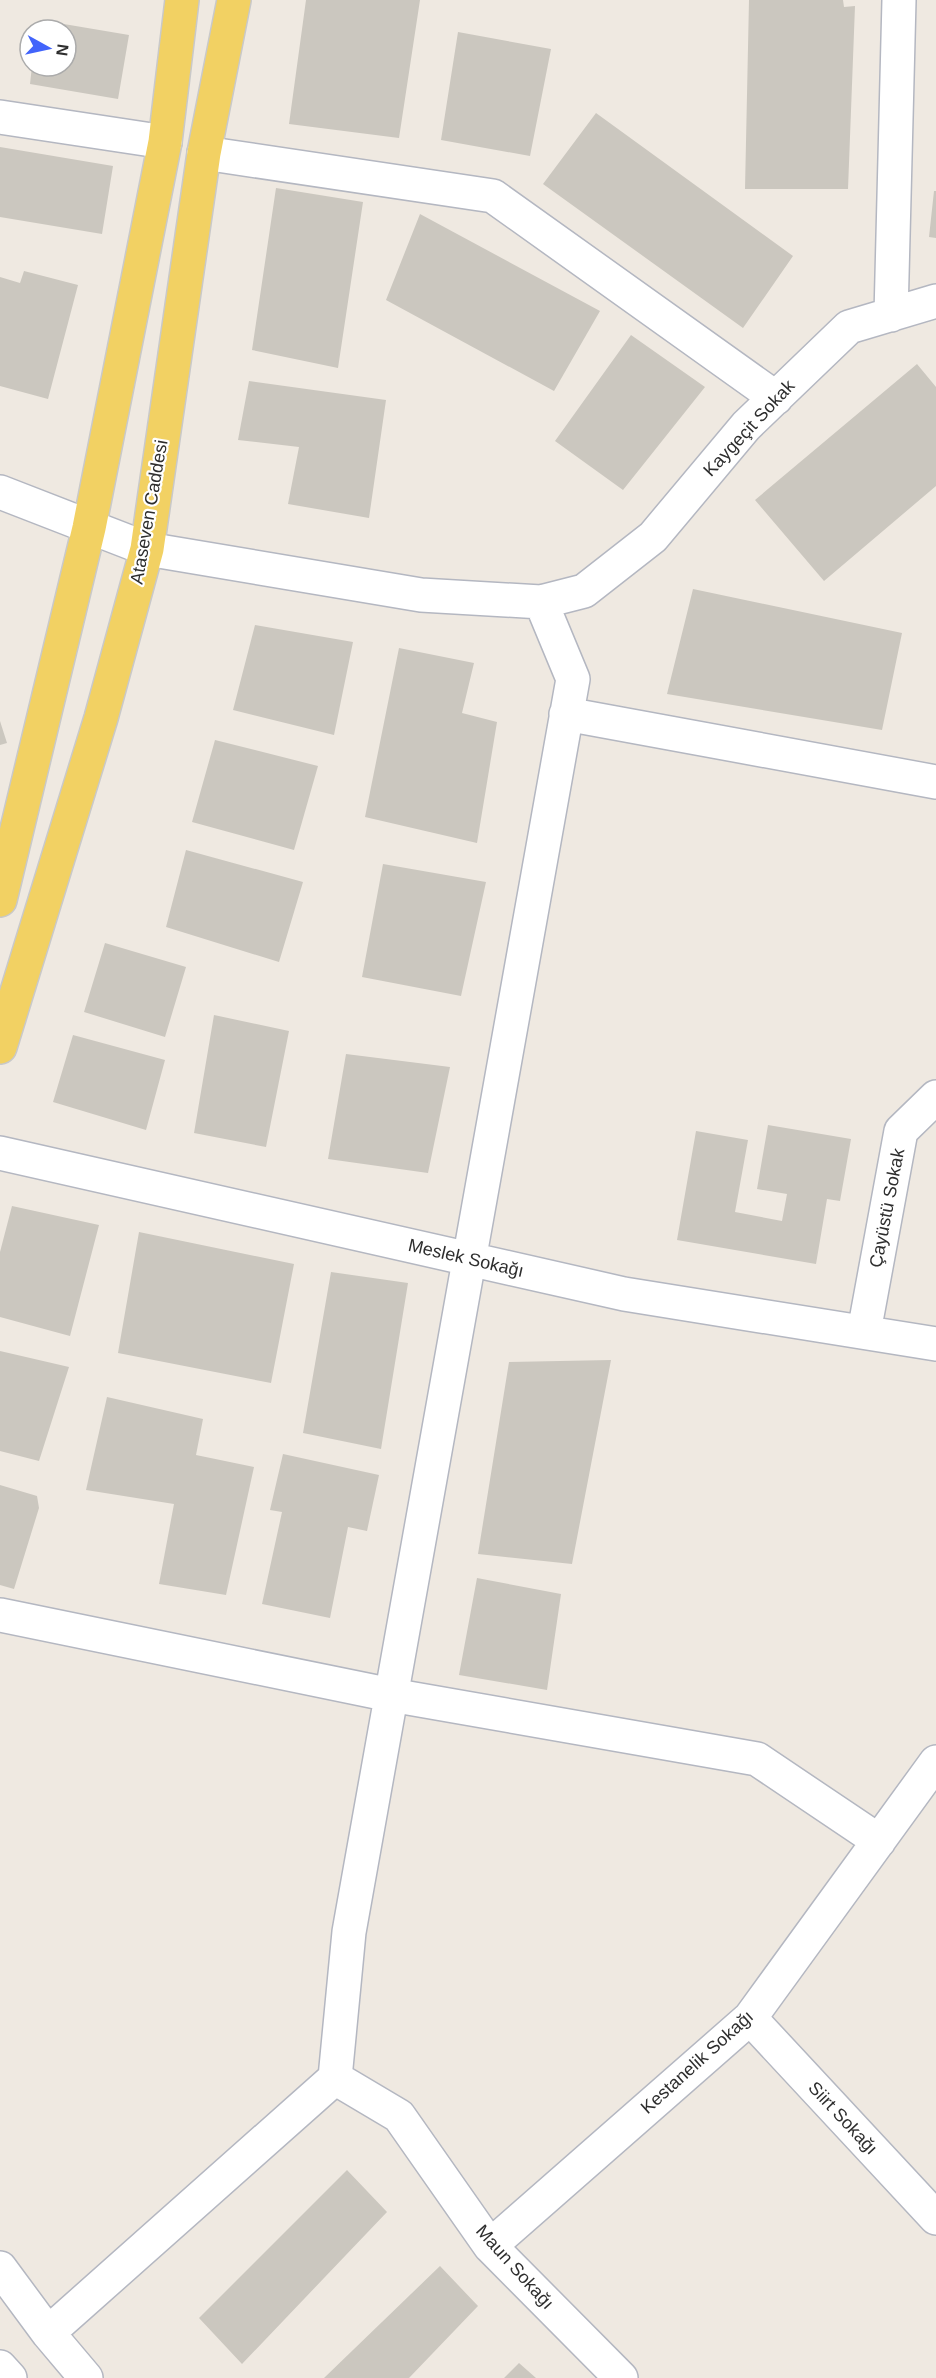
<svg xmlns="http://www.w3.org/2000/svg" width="936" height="2378" font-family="Arial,sans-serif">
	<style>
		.building { fill: #cbc7bf }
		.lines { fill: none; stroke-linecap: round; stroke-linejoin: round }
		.minor-casing { stroke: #b4b7c1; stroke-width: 36 }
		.major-casing { stroke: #c9c9c9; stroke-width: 36 }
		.minor { stroke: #fff; stroke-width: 33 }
		.major { stroke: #f2d163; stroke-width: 33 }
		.labels { text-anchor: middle; stroke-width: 4.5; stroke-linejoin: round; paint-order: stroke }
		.street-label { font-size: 18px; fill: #2e2e2e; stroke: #fff }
	</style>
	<rect width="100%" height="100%" fill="#efe9e1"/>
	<path class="building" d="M306 0H420L399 138 289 124Z
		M749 0H843L844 7 855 6 848 189H745Z
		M40 20 129 35 118 99 30 84 32 66H66V30H39Z
		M458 32 551 49 530 156 441 140Z
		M596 113 793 256 743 328 543 184Z
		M0 147 113 166 102 234 0 217Z
		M276 188 363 202 338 368 252 350Z
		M934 191H936V238L929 237Z
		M420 214 600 311 554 391 386 300Z
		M24 271 78 285 48 399 0 386V277L20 283Z
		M631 335 705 387 623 490 555 441Z
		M917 364 936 387V486L824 581 755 500Z
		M249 381 386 400 369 518 288 504 299 447 238 440Z
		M693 589 902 633 882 730 667 694Z
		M255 625 353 642 334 735 233 710Z
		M399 648 474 663 462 713 497 722 477 843 365 817Z
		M0 721 7 743 0 745Z
		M215 740 318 766 294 850 192 822Z
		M186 850 303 882 279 962 166 927Z
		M383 864 486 882 461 996 362 977Z
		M105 943 186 967 165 1037 84 1012Z
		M214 1015 289 1031 266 1147 194 1133Z
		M73 1035 165 1060 146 1130 53 1102Z
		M346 1054 450 1067 428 1173 328 1159Z
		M768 1125 851 1139 840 1201 827 1199 816 1264 677 1240 696 1131 748 1140 735 1212 782 1221 787 1194 757 1189Z
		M12 1206 99 1225 70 1336 0 1317V1252Z
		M139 1232 294 1264 271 1383 118 1353Z
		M331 1272 408 1283 381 1449 303 1433Z
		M0 1351 69 1367 39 1461 0 1451Z
		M611 1360 572 1564 478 1554 509 1362Z
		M107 1397 203 1419 196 1455 254 1467 226 1595 159 1584 174 1504 86 1490Z
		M283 1454 379 1475 367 1531 348 1527 330 1618 262 1604 282 1512 270 1510Z
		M0 1485 37 1496 39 1508 14 1589 0 1585Z
		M477 1578 561 1594 547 1690 459 1675Z
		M347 2170 387 2212 242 2364 199 2318Z
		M440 2266 478 2306 409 2378H324Z
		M519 2363 536 2378H504Z"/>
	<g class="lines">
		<defs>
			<path id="minor" d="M0 117 165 142
				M204 153 493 196 776 398
				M891 315 899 0
				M0 492 147 549 421 595 541 602 584 591 653 537 746 426 849 327 936 301
				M541 602 573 679 349 1932 335 2078 399 2116 490 2246 621 2378
				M566 714 936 782
				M0 1153 624 1294 936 1344
				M864 1332 901 1131 936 1097
				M0 1615 391 1695 757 1759 879 1841
				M750 2018 936 2218
				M490 2246 750 2018 936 1762
				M0 2268 48 2333 86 2378
				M48 2333 335 2078
				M0 2367 10 2378"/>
			<path id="major" d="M0 900 89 528 165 142 182 0
				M0 1047 101 718 147 549 204 153 234 0"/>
		</defs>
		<use href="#minor" class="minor-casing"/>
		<use href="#major" class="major-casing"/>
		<use href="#minor" class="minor"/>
		<use href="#major" class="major"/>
	</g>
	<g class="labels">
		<g class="street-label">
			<text transform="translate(749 428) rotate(-47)" y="6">Kaygeçit Sokak</text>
			<text transform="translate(149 512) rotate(-80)" y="6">Ataseven Caddesi</text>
			<text transform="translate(887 1208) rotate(-79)" y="6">Çayüstü Sokak</text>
			<text transform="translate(466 1258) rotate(13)" y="6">Meslek Sokağı</text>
			<text transform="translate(697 2062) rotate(-42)" y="6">Kestanelik Sokağı</text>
			<text transform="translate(843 2118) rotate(47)" y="6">Siirt Sokağı</text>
			<text transform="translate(515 2267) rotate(48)" y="6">Maun Sokağı</text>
		</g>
	</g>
	<g transform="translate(48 48) rotate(98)"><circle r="28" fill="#ffffff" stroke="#ababab" stroke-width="1.5"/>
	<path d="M0-4.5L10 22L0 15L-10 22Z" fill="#4264fb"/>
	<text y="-9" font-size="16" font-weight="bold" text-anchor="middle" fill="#2e2e2e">N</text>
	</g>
</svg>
